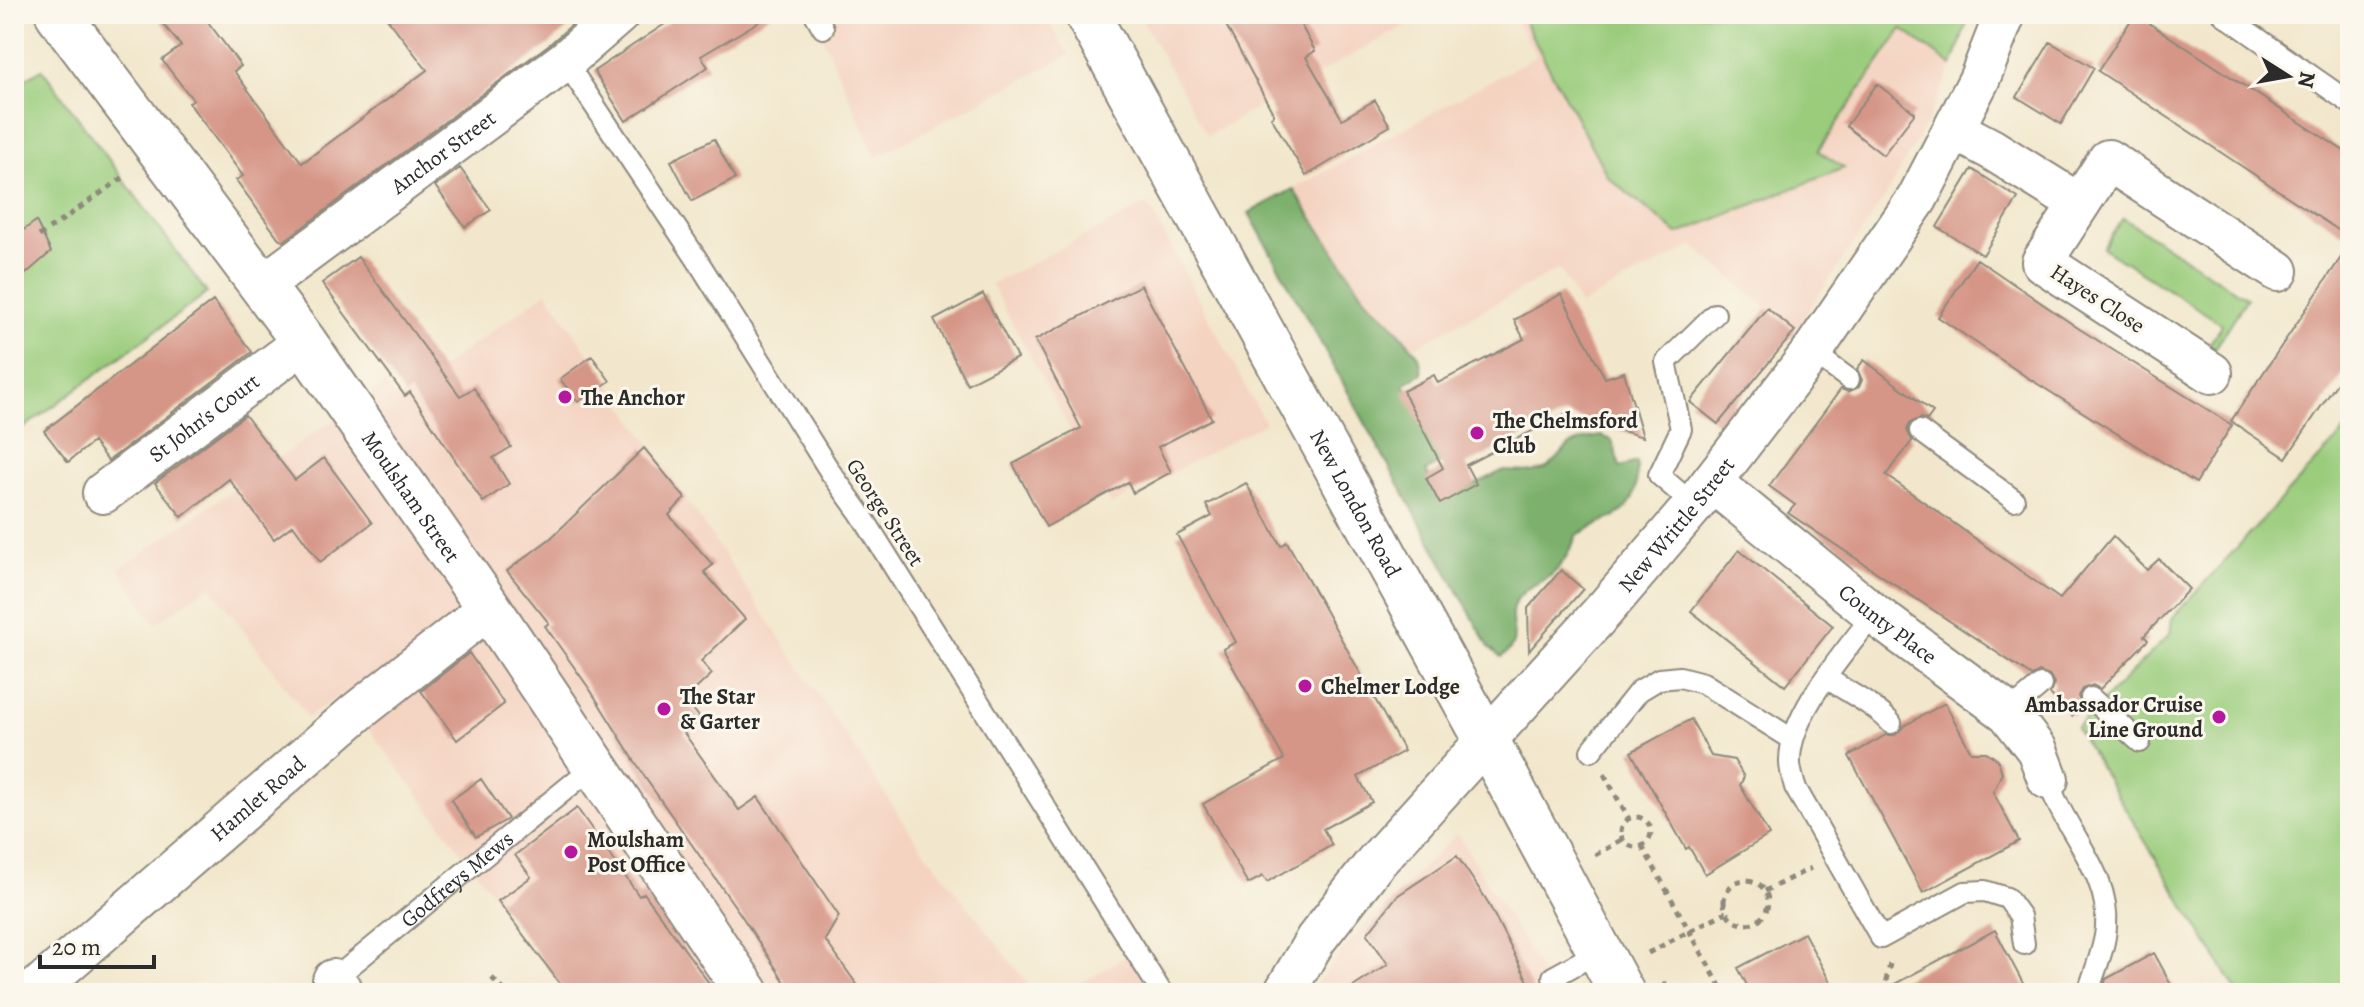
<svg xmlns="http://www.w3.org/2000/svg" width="2364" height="1007" font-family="Alegreya,serif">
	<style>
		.built { fill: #f4d3c1 }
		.green { fill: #9acc7c; stroke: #627c54; stroke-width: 2 }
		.forest { fill: #7bb06c; stroke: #536e4c; stroke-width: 2 }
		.building { fill: #d69687 }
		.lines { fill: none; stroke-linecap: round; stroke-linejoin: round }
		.lane-casing { stroke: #8e897c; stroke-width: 24 }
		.street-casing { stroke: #8e897c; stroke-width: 44 }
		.secondary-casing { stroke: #8e897c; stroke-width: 48 }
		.path { stroke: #8e897c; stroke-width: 5; stroke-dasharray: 6 6; stroke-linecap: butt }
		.lane { stroke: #fff; stroke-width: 20 }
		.street { stroke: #fff; stroke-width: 40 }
		.secondary { stroke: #fff; stroke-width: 44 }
		.poi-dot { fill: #b5179e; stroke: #fbf7ec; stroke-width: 3 }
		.labels { text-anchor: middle; stroke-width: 6; stroke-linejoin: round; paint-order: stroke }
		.street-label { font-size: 22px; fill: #2b2b2b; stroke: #fbf7ec }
		.poi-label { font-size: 22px; font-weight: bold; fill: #2b2b2b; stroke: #fbf7ec; text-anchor: start }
	</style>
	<rect width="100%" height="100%" fill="#fbf7ec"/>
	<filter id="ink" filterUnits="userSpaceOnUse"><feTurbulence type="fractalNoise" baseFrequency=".0125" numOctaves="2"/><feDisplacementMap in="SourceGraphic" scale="16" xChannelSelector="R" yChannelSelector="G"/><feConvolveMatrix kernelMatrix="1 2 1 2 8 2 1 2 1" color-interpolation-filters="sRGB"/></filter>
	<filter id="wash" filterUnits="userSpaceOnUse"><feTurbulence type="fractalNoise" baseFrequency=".006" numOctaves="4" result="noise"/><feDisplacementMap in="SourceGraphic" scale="32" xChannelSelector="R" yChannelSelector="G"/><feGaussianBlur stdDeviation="1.8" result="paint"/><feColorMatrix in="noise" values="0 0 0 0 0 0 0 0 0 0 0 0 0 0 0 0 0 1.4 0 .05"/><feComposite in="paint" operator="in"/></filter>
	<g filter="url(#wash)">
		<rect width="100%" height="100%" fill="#f2e7cc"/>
		<path class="built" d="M812 14H1044L1069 55 876 157Z
			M1139 14H1426L1207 136Z
			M1512 14H1882L1952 66 1929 118 1885 197 1795 331 1693 246 1580 305 1559 269 1344 385 1249 213 1536 56Z
			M1148 204 1265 423 1111 505 991 284Z
			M547 292 914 837 1035 993H640L552 973 342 693 308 718 210 585 156 624 119 569 385 384 397 400Z
			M1457 833 1554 993H1309L1350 941Z
			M1128 955 1154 993H1065Z"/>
		<path class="green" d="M1520 14H1970L1952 66 1902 29 1818 151 1844 168 1678 234 1608 177Z
			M42 69 207 293 14 435V86Z
			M2123 218 2247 298 2211 355 2205 351 2222 324 2103 248Z
			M2350 425V993H2238L2076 728 2170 634 2172 618Z"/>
		<path class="forest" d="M1293 189 1367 300 1390 321 1419 356 1422 373 1404 384 1443 461 1426 471 1441 501 1502 471 1533 472 1547 468 1569 446 1584 439 1601 436 1612 440 1620 467 1637 462C1639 518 1617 512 1577 535 1571 549 1563 566 1550 576 1538 584 1524 587 1516 601 1503 622 1527 640 1501 657L1489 647 1249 213Z"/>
		<g id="blocks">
			<path class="building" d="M155 14H202L241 66 234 71 302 163 427 70 384 14H584L551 43 284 241 280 240 236 180 243 176 189 103 193 100 162 60 181 46Z
				M680 14H772L701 56 708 67 626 121 594 71Z
				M1220 14H1295L1315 51 1306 57 1342 119 1375 100 1390 126 1306 176 1271 117 1274 115Z
				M2135 14 2350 155V238L2098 71Z
				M2050 42 2094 68 2061 124 2017 97Z
				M1877 84 1915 113 1883 155 1846 126Z
				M714 139 735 179 692 201 671 161Z
				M460 168 491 210 465 227 435 186Z
				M1972 169 2018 198 1983 255 1937 227Z
				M36 221 51 252 14 284V237Z
				M2350 244V364L2286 458 2231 421Z
				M358 257 460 396 474 388 511 447 493 458 509 484 483 502 410 392 405 396 322 283Z
				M1977 259 2078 328 2232 425 2196 483 2025 376 1938 317Z
				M1141 285 1212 419 1158 447 1171 472 1133 493 1128 482 1046 527 1013 464 1081 428 1035 340Z
				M983 294 1017 358 967 384 934 320Z
				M1561 294 1605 378 1624 372 1643 437 1565 414 1466 465 1476 484 1440 504 1426 478 1443 468 1403 391 1434 375 1438 383 1524 339 1514 320Z
				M213 301 252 352 108 461 93 442 68 462 44 431Z
				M1767 308 1795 331 1718 424 1690 402Z
				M592 356 610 381 578 402 560 379Z
				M1864 360 1933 412 1927 420 1921 418 1910 423 1907 430 1912 441 1886 475 2060 599 2113 536 2147 570 2159 559 2189 589 2144 636 2148 640 2100 689 2093 685 2082 689 2078 696 2082 707 2072 716 2050 694 2054 683 2050 676 2039 672 2032 676 1788 513 1795 505 1769 486 1841 389 1848 392 1859 387 1862 380 1857 369Z
				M245 415 295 480 324 458 372 523 320 562 293 525 274 539 229 479 182 517 155 483Z
				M644 448 685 498 669 515 713 565 704 572 745 619 701 661 712 674 685 699 700 718 684 733 739 810 758 797 839 916 825 940 863 993H792L741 915 646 779 591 691 545 626 549 623 507 571 551 538Z
				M1246 483 1281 546 1287 542 1404 751 1358 777 1372 802 1323 829 1332 845 1267 882 1263 876 1248 884 1203 804 1284 759 1223 649 1236 642 1177 535 1212 516 1206 505Z
				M1739 550 1833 626 1785 686 1691 611Z
				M1561 570 1583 589 1529 651 1528 608Z
				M469 653 504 704 457 740 421 691Z
				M1945 703 1971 752H1986L1998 760 2002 773 1993 792 2019 841 1923 893 1849 756 1886 735H1895L1904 726Z
				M1691 719 1711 756 1734 760 1744 777 1740 785 1769 835 1705 874 1689 847 1686 849 1631 752Z
				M481 779 508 819 476 837 451 800Z
				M577 808 639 896 644 893 716 993H567L498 901 531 877 515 855Z
				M1457 856 1486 899 1534 993H1344L1388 964 1367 934 1397 896Z
				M1995 930 2028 993H1878Z
				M1804 933 1836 993H1751L1738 968Z
				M2154 953 2176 993H2102L2106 979Z"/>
		</g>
	</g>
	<g filter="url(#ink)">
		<use href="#blocks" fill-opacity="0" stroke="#8e897c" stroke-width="2"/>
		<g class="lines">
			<defs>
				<g id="lane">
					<path d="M815 14 823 28"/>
					<path d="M2223 14 2350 103"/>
					<path d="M565 61 696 258 831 473 860 513 1162 993"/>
					<path d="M1812 352 1849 379"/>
					<path d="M1920 431 2014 500"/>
					<path d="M1694 505 1659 475 1681 429 1666 362 1715 314"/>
					<path d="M1874 614C1846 651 1788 715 1790 763 1790 770 1793 779 1795 787L1881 938 1965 892 1985 891 2007 898 2020 916 2024 944"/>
					<path d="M1827 678C1847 692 1875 705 1891 723"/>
					<path d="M2091 698 2140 742"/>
					<path d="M2008 713 2041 685"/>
					<path d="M1591 751 1639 691 1659 679 1680 677 1703 683 1792 739"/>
					<path d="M2048 779C2062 829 2111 872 2106 927 2105 949 2094 971 2088 993"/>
					<path id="s1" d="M333 980 594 766"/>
					<path d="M1562 993 1553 977 1600 951"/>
				</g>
				<g id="street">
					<path d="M1955 130 1991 149 2079 204"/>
					<path id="s2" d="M263 285 565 61 619 14"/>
					<path d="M2212 373 2042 262 2108 160 2278 271"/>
					<path id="s3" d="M1712 482 1874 614 2008 713 2037 750 2048 779"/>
					<path id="s4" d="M103 493 304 342"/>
					<path d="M333 980 344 993"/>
					<path id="s5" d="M32 993 357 712 489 608"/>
					<path id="s6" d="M1284 993 1316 939 1375 863 1605 609 1694 505 1812 352 1917 199 1979 80 2005 14"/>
				</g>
				<g id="secondary">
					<path id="s7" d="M58 14 304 342 489 608 747 993"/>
					<path id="s8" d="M1087 14 1487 741 1622 993"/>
				</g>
			</defs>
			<use href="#lane" class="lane-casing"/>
			<use href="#street" class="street-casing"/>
			<use href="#secondary" class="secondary-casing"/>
			<path class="path" d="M39 236 127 175
				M1604 774 1629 819
				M1621 832a15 15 0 1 1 30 0a15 15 0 1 1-30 0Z
				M1642 846 1724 993
				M1595 855 1623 839
				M1724 902a22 22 0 1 1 44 0a22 22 0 1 1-44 0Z
				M1765 891 1811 868
				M1648 953 1726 912
				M492 978 507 993
				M1664 982 1670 993
				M493 993 500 985
				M1883 993 1890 964"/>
			<use href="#lane" class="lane"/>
			<use href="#street" class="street"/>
			<use href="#secondary" class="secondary"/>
		</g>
	</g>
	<g class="poi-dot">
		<circle cx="565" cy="397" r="8"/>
		<circle cx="1477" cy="433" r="8"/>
		<circle cx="1305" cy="686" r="8"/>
		<circle cx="664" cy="709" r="8"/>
		<circle cx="2219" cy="717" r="8"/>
		<circle cx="571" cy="852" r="8"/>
	</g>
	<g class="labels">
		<g class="street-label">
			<text dy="8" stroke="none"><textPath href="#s2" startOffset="224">Anchor Street</textPath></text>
			<text transform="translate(2098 298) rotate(33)" y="8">Hayes Close</text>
			<text dy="8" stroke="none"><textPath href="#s4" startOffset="126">St John's Court</textPath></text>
			<text dy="8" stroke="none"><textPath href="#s7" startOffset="598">Moulsham Street</textPath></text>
			<text dy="8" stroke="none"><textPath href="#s8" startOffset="558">New London Road</textPath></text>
			<text transform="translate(886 512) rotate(57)" y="8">George Street</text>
			<text dy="8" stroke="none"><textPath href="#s6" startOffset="612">New Writtle Street</textPath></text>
			<text dy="8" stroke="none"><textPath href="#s3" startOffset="226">County Place</textPath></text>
			<text dy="8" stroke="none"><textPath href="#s5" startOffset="298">Hamlet Road</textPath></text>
			<text dy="8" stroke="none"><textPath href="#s1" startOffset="160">Godfreys Mews</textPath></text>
		</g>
		<g class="poi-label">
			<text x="581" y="405">The Anchor</text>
			<text x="1493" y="428">The Chelmsford<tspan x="1493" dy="25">Club</tspan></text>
			<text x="1321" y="694">Chelmer Lodge</text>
			<text x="680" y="704">The Star<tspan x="680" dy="25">&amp; Garter</tspan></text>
			<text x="2203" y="712" text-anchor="end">Ambassador Cruise<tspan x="2203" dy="25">Line Ground</tspan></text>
			<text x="587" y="847">Moulsham<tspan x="587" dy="25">Post Office</tspan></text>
		</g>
	</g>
	<rect width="2364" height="1007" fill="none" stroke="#fbf7ec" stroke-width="48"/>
	<g transform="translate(2288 76) rotate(101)" stroke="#fbf7ec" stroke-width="6" paint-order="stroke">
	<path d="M0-6L14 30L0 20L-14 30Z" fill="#2b2b2b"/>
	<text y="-12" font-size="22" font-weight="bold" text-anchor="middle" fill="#2b2b2b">N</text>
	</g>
	<path d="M40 955v12h114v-12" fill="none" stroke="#2b2b2b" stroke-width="4"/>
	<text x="52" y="955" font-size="24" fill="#2b2b2b" stroke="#fbf7ec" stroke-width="6" paint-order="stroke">20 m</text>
</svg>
